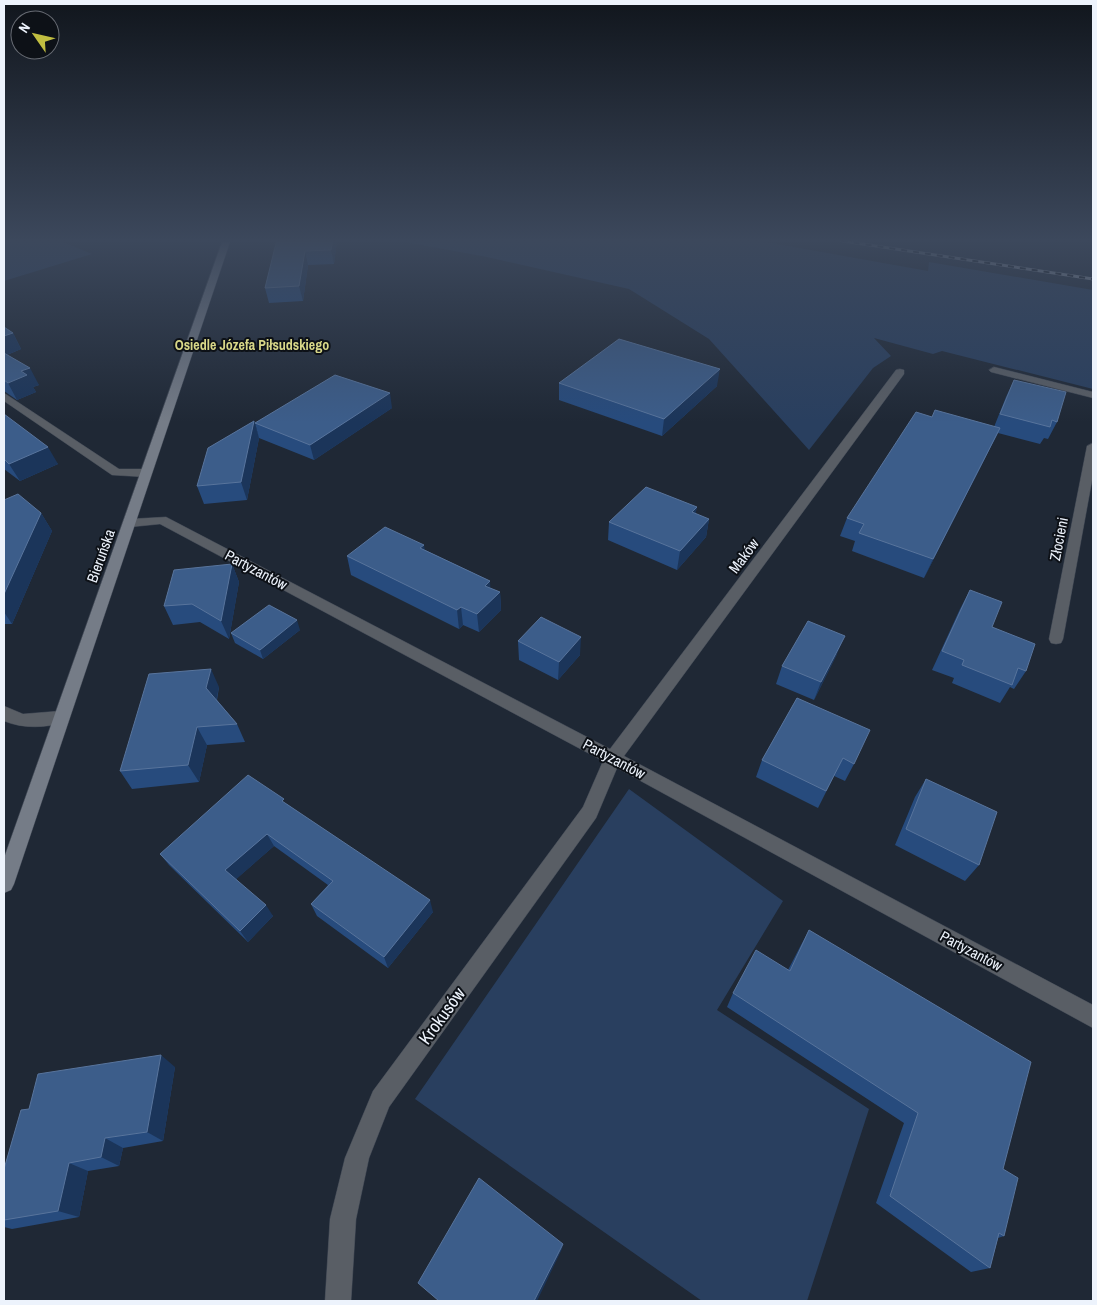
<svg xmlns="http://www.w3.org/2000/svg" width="1097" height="1305" font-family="'Archivo Narrow',sans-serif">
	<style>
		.green { fill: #293f5f }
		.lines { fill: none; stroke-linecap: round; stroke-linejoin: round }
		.street-casing { stroke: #3c4451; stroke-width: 1 }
		.secondary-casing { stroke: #3c4451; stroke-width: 1 }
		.street { fill: #595e65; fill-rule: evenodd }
		.secondary { fill: #757c87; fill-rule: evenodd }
		.rail-casing { stroke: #a1a8b3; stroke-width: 3 }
		.rail { stroke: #0d1117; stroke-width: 2; stroke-dasharray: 6; stroke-linecap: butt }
		.wall { fill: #274b7d }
		.shaded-wall { fill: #1b355a }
		.building { fill: #3c5d8a; stroke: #58749c }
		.labels { text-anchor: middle; stroke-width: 4; stroke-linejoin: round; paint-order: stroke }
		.far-neighbourhood-label { font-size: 14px; font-weight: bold; fill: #d8d788; stroke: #0d1117 }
		.street-label { font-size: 15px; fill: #edf3fc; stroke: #0d1117 }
		.near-street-label { font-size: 18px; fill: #edf3fc; stroke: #0d1117 }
	</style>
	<rect width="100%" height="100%" fill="#1f2835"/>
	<path class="green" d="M4 239H56L92 254 4 281Z
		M389 239H749L928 271 929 262 1093 290V389L942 351 933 354 874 338 891 356 873 368 809 450 709 339 629 289 487 257Z
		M629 789 783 901 717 1010 869 1109 807 1301H702L415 1099Z"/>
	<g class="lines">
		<defs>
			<path id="street" d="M994 367 1093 392V398L991 372 989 370Z
				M900 369 904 370V374L624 756 1093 1005V1028L617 768 596 818 389 1107 369 1158 356 1219 351 1301H325L330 1219 345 1158 373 1091 583 807 603 761 160 524 130 527 124 523 130 519 166 517 610 749 896 370Z
				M4 393 119 469H146L152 473 146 477 112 475 4 401Z
				M1093 443V475L1063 639 1061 643 1056 644 1051 643 1049 639 1087 446Z
				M4 706 23 714 60 711 66 712 68 717 66 722C46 728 23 729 4 721Z"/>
			<path id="secondary" d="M223 239H231L14 884 11 890 4 893V858Z"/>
		</defs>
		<use href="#street" class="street-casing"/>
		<use href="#secondary" class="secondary-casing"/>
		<use href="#street" class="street"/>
		<use href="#secondary" class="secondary"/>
		<defs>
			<path id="rail" d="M830 239 1093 279"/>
		</defs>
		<use href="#rail" class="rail-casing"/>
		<use href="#rail" class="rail"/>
	</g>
	<path class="wall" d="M277 239H337L334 264 308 265 303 301 269 303 265 288Z
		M4 327 13 333 21 349 7 355 39 385 33 387 36 392 17 400 4 391Z
		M1014 380 1057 422 1048 439 1044 438 1040 444 998 433 924 578 852 551 855 541 840 536 847 518 932 417 994 427 1006 397Z
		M559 383 717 386 662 436 559 400Z
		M392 408 314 460 259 438 255 423Z
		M4 414 58 464 20 481 4 469Z
		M254 421 259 438 247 500 204 504 197 486Z
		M4 500 41 513 52 531 12 624H4Z
		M697 507 695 514 709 519 706 537 677 570 608 540 609 522Z
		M425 550 490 581V588L500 592 501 610 479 632 463 625 459 629 351 575 347 556Z
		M232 564 239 582 229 639 200 622 173 625 164 606Z
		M970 590 992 627 1026 671 1014 689 1010 687 1000 703 952 683 954 678 932 670 960 609Z
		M300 630 263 659 235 643 231 633Z
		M518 641 580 655 558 680 519 660Z
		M837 654 814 700 776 684 782 666Z
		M219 687 217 700 237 724 245 742 207 745 199 782 132 789 120 771Z
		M797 698 854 764 845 781 834 776 818 808 756 777 762 760Z
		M926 779 979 865 965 881 895 845 915 797Z
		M287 804 433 912 388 968 317 916 311 904 328 885 274 846 236 879 273 916 248 942 169 865 160 854Z
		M809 930 1003 1169 1004 1236 998 1238 990 1268 971 1272 876 1203 904 1123 727 1007 733 993 788 970 801 945Z
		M175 1067 163 1141 123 1148 119 1166 88 1171 79 1217 12 1229 4 1227V1169L29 1109Z"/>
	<path class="shaded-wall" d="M333 239H337L334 264 331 250Z
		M305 251 308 265 303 301 299 286Z
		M13 333 21 349 4 356V336Z
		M30 368 39 385 33 387 36 392 17 400 8 383 21 371Z
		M720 369 717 386 662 436 664 419Z
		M390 393 392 408 314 460 310 445Z
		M254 421 259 438 247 500 241 482Z
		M1000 428 991 446 924 578 933 559Z
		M48 447 58 464 20 481 9 464Z
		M697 507 693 525 692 512Z
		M41 513 52 531 12 624 4 612V594Z
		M709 519 706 537 677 570 680 551Z
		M424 545 427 563 420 548Z
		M232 564 239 582 229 639 221 621Z
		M490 581 491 599 485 586Z
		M500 592 501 610 479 632 477 614Z
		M461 607 463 625 459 629 457 610Z
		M297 620 300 630 263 659 260 650Z
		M845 636 837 654 814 700 821 682Z
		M581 637 580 655 558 680 559 662Z
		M211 669 219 687 215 706 206 688Z
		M197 727 207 745 199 782 188 765Z
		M267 834 274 846 233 882 225 870Z
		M430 900 433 912 388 968 384 957Z
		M266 905 273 916 248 942 240 931Z
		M161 1055 175 1067 163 1141 147 1132Z
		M105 1138 123 1148 119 1166 101 1157Z
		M69 1163 88 1171 79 1217 58 1211Z
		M563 1244 562 1249 537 1301H534Z"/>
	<path class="building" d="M277 239H333L331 250 305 251 299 286 265 288Z
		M4 327 13 333 4 336Z
		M619 339 720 369 664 419 559 383Z
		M4 353 30 368 21 371 27 375 8 383 4 380Z
		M335 375 390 393 310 445 255 423Z
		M1014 380 1066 392 1057 422 1052 420 1050 427 1000 414Z
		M935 410 1000 428 933 559 859 533 864 524 847 518 916 412 932 417Z
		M4 414 48 447 9 464 4 459Z
		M254 421 241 482 197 486 208 448Z
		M646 487 697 507 692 512 709 519 680 551 609 522Z
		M18 494 41 513 4 594V500Z
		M385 527 424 545 420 548 490 581 485 586 500 592 477 614 461 607 457 610 347 556Z
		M232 564 221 621 192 604 164 606 174 570Z
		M970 590 1002 602 992 627 1035 644 1026 671 1018 668 1012 685 962 665 964 660 942 651Z
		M269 605 297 620 260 650 231 633Z
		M541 617 581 637 559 662 518 641Z
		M808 621 845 636 821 682 782 666Z
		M211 669 206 688 237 724 197 727 188 765 120 771 149 674Z
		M797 698 870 730 854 764 843 758 826 791 762 760Z
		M248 775 284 799 282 801 430 900 384 957 311 904 333 881 267 834 225 870 266 905 240 931 160 854Z
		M926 779 997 812 979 865 906 829Z
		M809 930 1031 1062 1003 1169 1018 1178 1004 1236 999 1233 990 1268 890 1196 918 1113 733 993 756 950 790 971Z
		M161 1055 147 1132 105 1138 101 1157 69 1163 58 1211 4 1220V1169L21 1110 29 1109 38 1074Z
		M479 1178 563 1244 534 1301H439L418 1283Z"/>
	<linearGradient id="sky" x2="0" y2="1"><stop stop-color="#11161d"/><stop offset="0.57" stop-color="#3c485c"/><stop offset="1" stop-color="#3c485c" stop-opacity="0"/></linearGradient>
	<rect width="1097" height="422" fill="url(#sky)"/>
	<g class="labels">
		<g class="far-neighbourhood-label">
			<text x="252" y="350">Osiedle Józefa Piłsudskiego</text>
		</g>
		<g class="street-label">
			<text transform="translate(1059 539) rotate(-79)" y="5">Złocieni</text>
			<text transform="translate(101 556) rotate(-70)" y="5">Bieruńska</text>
			<text transform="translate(744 556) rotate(-53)" y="5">Maków</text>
			<text transform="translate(256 570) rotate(28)" y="5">Partyzantów</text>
			<text transform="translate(614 759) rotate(28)" y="5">Partyzantów</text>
			<text transform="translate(971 951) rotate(28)" y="5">Partyzantów</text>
		</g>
		<g class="near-street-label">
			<text transform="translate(442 1016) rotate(-54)" y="6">Krokusów</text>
		</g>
	</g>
	<rect width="1097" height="1305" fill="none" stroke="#edf3fc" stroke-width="10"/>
	<g transform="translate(35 35) rotate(304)"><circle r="24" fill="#0d1117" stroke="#676b73"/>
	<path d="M0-4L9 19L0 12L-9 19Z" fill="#c1be40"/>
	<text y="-8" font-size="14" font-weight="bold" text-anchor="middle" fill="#edf3fc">N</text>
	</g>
</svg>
